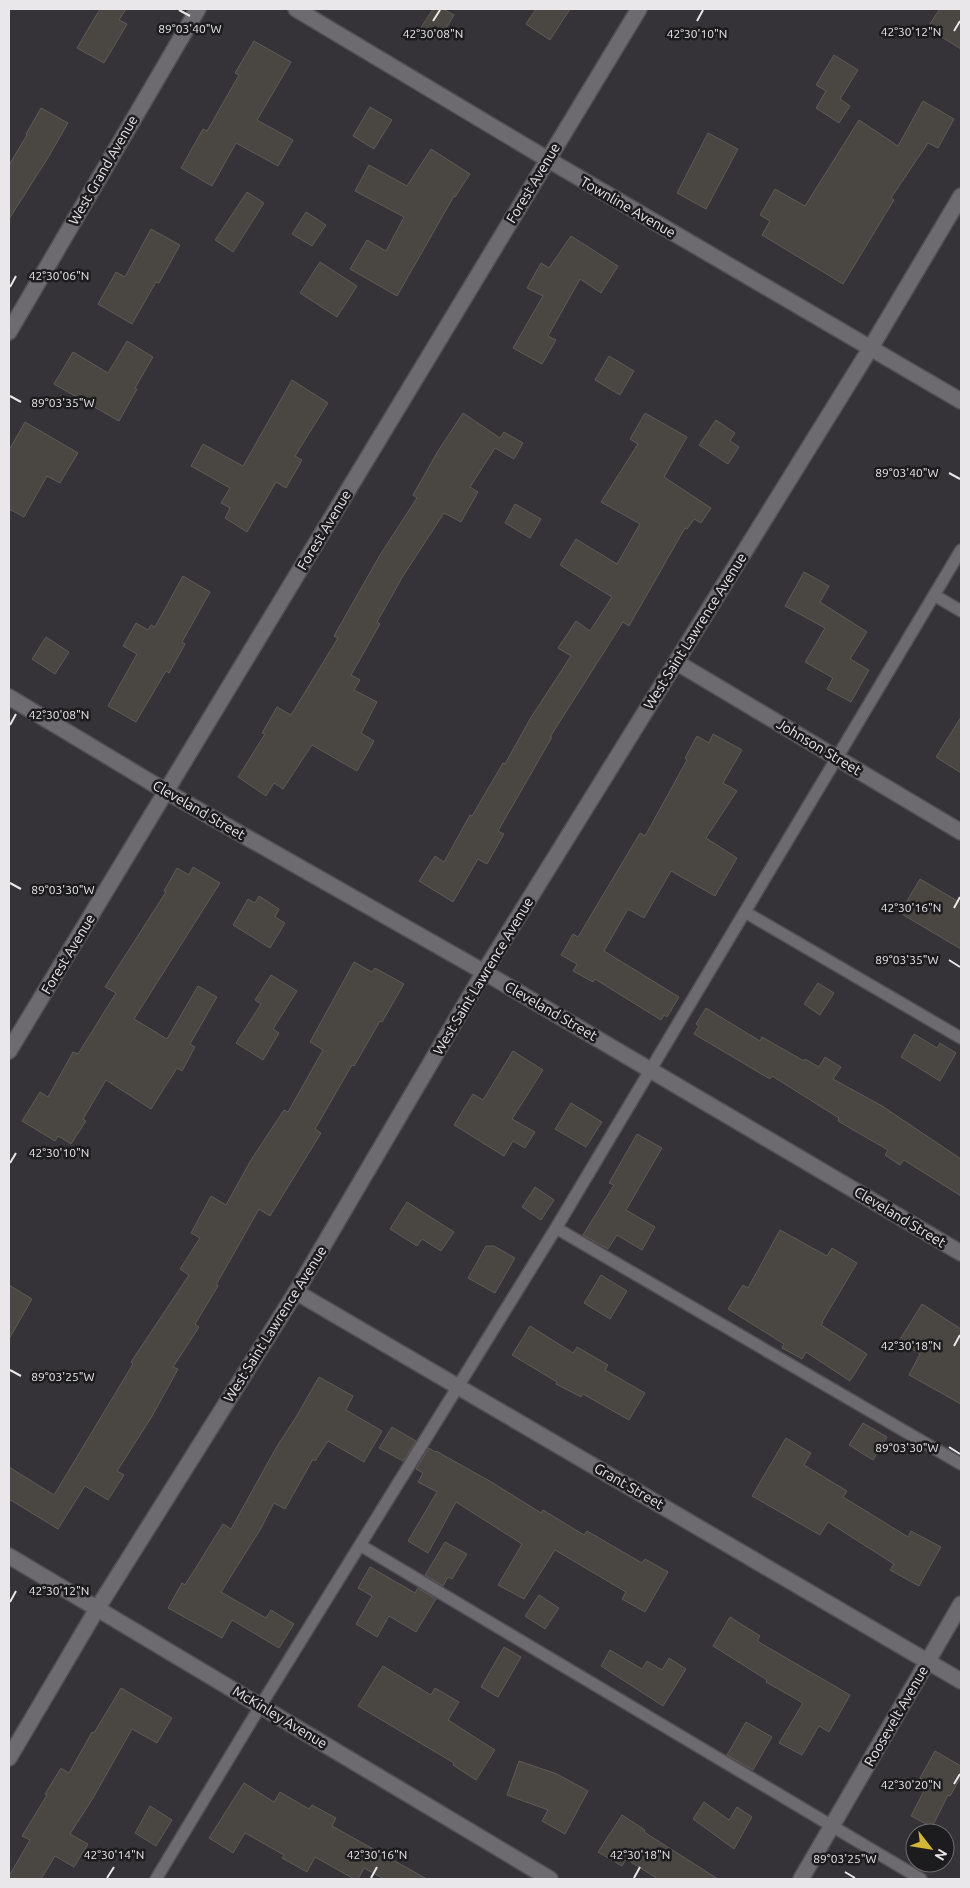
<svg xmlns="http://www.w3.org/2000/svg" width="970" height="1888" font-family="Ubuntu,sans-serif">
	<style>
		.building { fill: #4a4642; stroke: #5f5b57 }
		.lines { fill: none; stroke-linecap: round; stroke-linejoin: round }
		.lane-casing { stroke: #525054; stroke-width: 14 }
		.street-casing { stroke: #525054; stroke-width: 18 }
		.secondary-casing { stroke: #525054; stroke-width: 18 }
		.lane { stroke: #6e6b70; stroke-width: 11 }
		.street { stroke: #6e6b70; stroke-width: 15 }
		.secondary { stroke: #6e6b70; stroke-width: 15 }
		.ticks { fill: none; stroke: #e9e7ea; stroke-width: 2 }
		.labels { text-anchor: middle; stroke-width: 5; stroke-linejoin: round; paint-order: stroke }
		.street-label { font-size: 14px; fill: #e9e7ea; stroke: #1c1b1d }
		.ticks-label { font-size: 12px; text-anchor: middle; fill: #e9e7ea; stroke: #1c1b1d; stroke-width: 5; stroke-linejoin: round; paint-order: stroke }
	</style>
	<rect width="100%" height="100%" fill="#353337"/>
	<path class="building" d="M100 9H126L119 20 127 24 104 63 77 48Z
		M433 9H443L454 15 439 40 420 29Z
		M536 9H570L550 40 526 24Z
		M940 9H961V49L927 28Z
		M254 41 291 62 257 120 293 140 278 166 236 143 212 186 181 168 203 129 207 131 239 75 235 73Z
		M834 55 858 70 840 99 850 106 839 123 816 108 826 91 816 85Z
		M923 101 954 119 938 148 928 143 891 198 894 200 843 284 762 235 770 221 760 215 775 189 805 206 859 120 898 146Z
		M370 107 392 120 374 149 353 136Z
		M41 108 68 123 49 156 9 219V165L27 135 26 134Z
		M708 133 738 149 706 209 677 193Z
		M431 149 470 174 455 197 454 196 397 296 350 269 367 240 386 251 404 217 355 191 369 165 407 186Z
		M247 192 264 203 233 252 215 240Z
		M306 212 326 225 312 246 292 234Z
		M151 229 180 245 159 283 156 282 132 324 98 304 116 272 125 277Z
		M571 236 618 266 601 293 580 279 548 336 556 340 542 364 513 348 543 296 527 288 541 263 549 268Z
		M320 262 357 286 337 317 300 293Z
		M127 341 153 357 135 388 137 389 119 421 54 384 73 352 108 373Z
		M609 356 634 371 620 395 595 380Z
		M292 380 328 403 295 456 302 460 286 488 276 482 247 532 225 518 230 508 221 503 230 488 191 466 203 444 243 466Z
		M463 413 500 438 504 432 523 443 514 459 495 448 470 487 478 492 461 522 444 513 403 576 377 622 380 624 351 675 360 680 354 690 377 702 361 733 374 741 357 771 312 745 283 789 274 783 266 796 238 777 265 734 262 733 277 707 291 715 338 638 334 636 380 555 417 498 413 495 438 451Z
		M645 413 687 437 664 477 711 508 701 523 694 519 687 529 685 528 629 626 623 622 550 737H552L498 831 504 834 487 864 478 859 453 902 419 881 435 856 444 862 470 815 472 816 503 763 505 764 530 719 571 656 558 648 576 621 590 631 612 597 560 565 576 539 617 564 640 524 601 502 638 444 630 439Z
		M716 420 735 433 730 441 739 447 728 464 699 445Z
		M25 422 78 453 60 483 47 476 24 517 9 509V450Z
		M515 504 541 519 530 538 505 523Z
		M804 572 829 586 820 602 867 632 850 659 869 670 851 702 827 689 833 678 805 662 825 628 785 606Z
		M183 576 210 592 182 642 185 644 169 673 166 671 136 722 108 706 137 654 123 646 136 623 148 630 151 625 155 627Z
		M46 637 69 652 55 674 32 659Z
		M961 717V773L936 757Z
		M713 734 742 750 723 783 737 791 706 838 737 858 715 896 671 871 644 918 628 909 604 951 679 997 667 1017 664 1015 661 1020 595 979 593 982 573 971 577 964 561 955 573 934 578 937 640 833 645 836 687 760 685 758 697 736 709 743Z
		M193 867 220 883 134 1019 167 1039 198 986 217 997 190 1044 195 1047 182 1071 177 1068 151 1109 106 1080 83 1119 86 1121 71 1144 58 1136 55 1141 22 1121 40 1092 48 1097 73 1052 78 1054 116 993 105 987 166 892 164 891 177 868 189 875Z
		M920 879 961 903V949L900 913Z
		M259 896 279 909 275 917 285 923 270 948 233 925 248 899 255 903Z
		M354 962 372 972 375 968 404 984 382 1022 380 1021 354 1066 352 1065 315 1129 321 1133 270 1216 259 1209 216 1285 218 1286 195 1324 199 1327 173 1367 178 1369 151 1418 117 1471 124 1475 108 1500 85 1486 58 1529 9 1499V1467L54 1495 133 1364 131 1362 189 1275 180 1269 200 1238 191 1233 211 1196 226 1205 251 1160 284 1110 288 1112 323 1050 310 1042Z
		M271 975 297 991 273 1029 279 1033 263 1060 236 1043 261 1004 255 1000Z
		M818 983 834 993 820 1015 804 1004Z
		M706 1008 760 1041 762 1037 804 1061 805 1059 819 1067 825 1057 841 1067 833 1079 882 1106 961 1159V1196L904 1160 900 1165 885 1155 888 1150 838 1121 839 1118 772 1076 770 1079 694 1034 699 1026 696 1024Z
		M914 1034 937 1048 940 1043 956 1053 940 1081 901 1057Z
		M513 1051 543 1070 512 1119 535 1132 525 1148 513 1141 504 1156 454 1125 473 1094 483 1100Z
		M571 1103 602 1122 586 1147 555 1129Z
		M637 1134 662 1148 626 1210 655 1227 642 1250 617 1235 608 1249 583 1235 614 1185 609 1183Z
		M535 1187 554 1200 541 1220 522 1207Z
		M407 1202 454 1232 441 1251 422 1239 417 1246 390 1229Z
		M780 1230 827 1256 832 1248 857 1263 822 1322H823L821 1325 867 1354 850 1381 806 1352 802 1359 782 1348 784 1344 728 1309 743 1285 748 1288Z
		M486 1246H494L515 1258 495 1293 468 1278Z
		M601 1275 627 1291 610 1319 584 1303Z
		M9 1285 32 1299 9 1339Z
		M922 1304 961 1329V1404L909 1375 920 1354 899 1341Z
		M530 1326 573 1353 577 1347 608 1365 605 1370 645 1393 629 1420 583 1394 581 1397 556 1384 557 1382 512 1355Z
		M319 1377 353 1396 346 1410 382 1431 364 1462 328 1441 315 1461 313 1459 285 1509 274 1503 260 1530 221 1592 266 1618 271 1610 294 1624 279 1648 232 1620 222 1638 168 1608 182 1583 185 1585 223 1524 231 1529 276 1448 296 1417Z
		M863 1423 887 1437 873 1460 849 1445Z
		M392 1427 416 1441 403 1461 379 1448Z
		M786 1438 811 1453 804 1465 847 1491 843 1497 908 1537 911 1531 941 1547 919 1586 890 1570 894 1564 828 1522 820 1535 752 1496Z
		M429 1448 435 1452 436 1451 493 1483 541 1513 543 1510 584 1535 587 1531 642 1563 645 1559 668 1572 645 1612 622 1599 626 1592 555 1550 524 1599 498 1585 522 1544 456 1502 428 1553 408 1541 437 1492 418 1482 423 1473 416 1469Z
		M445 1542 467 1554 452 1579 448 1577 443 1586 425 1575Z
		M370 1567 415 1593 418 1588 436 1599 416 1632 389 1616 377 1637 356 1624 372 1596 358 1588Z
		M539 1595 559 1608 545 1629 525 1616Z
		M730 1617 760 1636 757 1641 850 1695 829 1732 819 1726 802 1755 779 1743 803 1703 766 1682 767 1680 713 1646Z
		M504 1647 521 1657 498 1697 481 1687Z
		M610 1650 642 1669 647 1661 662 1670 669 1658 686 1669 663 1706 601 1666Z
		M383 1666 431 1695 435 1688 459 1702 448 1720 495 1750 476 1780 453 1765 454 1763 358 1706Z
		M121 1688 172 1718 157 1743 132 1729 93 1798 70 1834 88 1844 74 1867 55 1856 41 1879H9V1876L30 1840 22 1836 47 1795 45 1794 61 1768 69 1773 92 1732 94 1733Z
		M746 1722 772 1737 753 1770 727 1755Z
		M935 1751 961 1766V1777L950 1796 948 1795 932 1827 911 1816 928 1783 920 1778Z
		M519 1761 557 1774 588 1791 565 1834 542 1821 548 1810 507 1795Z
		M244 1783 274 1802 280 1792 309 1809 312 1805 336 1818 332 1826 427 1879H384L364 1868 358 1879H354L315 1857 307 1872 282 1858 284 1855 245 1833 233 1853 209 1838Z
		M704 1802 729 1820 737 1807 752 1817 734 1849 693 1819Z
		M150 1806 172 1820 156 1846 135 1833Z
		M622 1815 645 1830 644 1832 718 1879H658L626 1859 622 1866 598 1852Z"/>
	<g class="lines">
		<defs>
			<path id="lane" d="M934 595 961 611
				M745 912 961 1038
				M556 1228 961 1464
				M360 1545 921 1879
				M156 1879 261 1705 556 1228 961 550"/>
			<path id="street" d="M296 9 547 159 961 401
				M9 332 198 9
				M676 662 961 832
				M9 697 167 792 484 972 961 1253
				M9 1051 639 9
				M296 1292 961 1681
				M801 1879 961 1604"/>
			<path id="secondary" d="M9 1556 550 1879
				M9 1758 97 1609 296 1292 484 972 870 349 961 196"/>
		</defs>
		<use href="#lane" class="lane-casing"/>
		<use href="#street" class="street-casing"/>
		<use href="#secondary" class="secondary-casing"/>
		<use href="#lane" class="lane"/>
		<use href="#street" class="street"/>
		<use href="#secondary" class="secondary"/>
	</g>
	<path class="ticks" d="M179 10 190 16M433 21 440 10M697 21 703 10M954 31 960 21M10 287 16 276M10 396 21 402M949 473 960 479M10 725 16 714M10 883 21 889M954 908 960 897M949 960 960 967M10 1163 16 1153M954 1346 960 1335M10 1370 21 1376M949 1447 960 1454M10 1602 16 1591M954 1784 960 1774M845 1872 855 1878M107 1878 114 1867M371 1878 377 1867M634 1878 640 1867"/>
	<g class="labels">
		<g class="street-label">
			<text transform="translate(103 170) rotate(-60)" y="5">West Grand Avenue</text>
			<text transform="translate(533 183) rotate(-59)" y="5">Forest Avenue</text>
			<text transform="translate(628 207) rotate(30)" y="5">Townline Avenue</text>
			<text transform="translate(324 530) rotate(-59)" y="5">Forest Avenue</text>
			<text transform="translate(695 631) rotate(-58)" y="5">West Saint Lawrence Avenue</text>
			<text transform="translate(819 747) rotate(31)" y="5">Johnson Street</text>
			<text transform="translate(199 810) rotate(30)" y="5">Cleveland Street</text>
			<text transform="translate(68 954) rotate(-59)" y="5">Forest Avenue</text>
			<text transform="translate(483 976) rotate(-59)" y="5">West Saint Lawrence Avenue</text>
			<text transform="translate(551 1011) rotate(30)" y="5">Cleveland Street</text>
			<text transform="translate(900 1217) rotate(31)" y="5">Cleveland Street</text>
			<text transform="translate(275 1324) rotate(-58)" y="5">West Saint Lawrence Avenue</text>
			<text transform="translate(629 1486) rotate(30)" y="5">Grant Street</text>
			<text transform="translate(896 1716) rotate(-60)" y="5">Roosevelt Avenue</text>
			<text transform="translate(280 1717) rotate(31)" y="5">McKinley Avenue</text>
		</g>
	</g>
	<g class="ticks-label">
		<text x="190" y="33">89°03'40"W</text>
		<text x="911" y="36">42°30'12"N</text>
		<text x="433" y="38">42°30'08"N</text>
		<text x="697" y="38">42°30'10"N</text>
		<text x="59" y="280">42°30'06"N</text>
		<text x="63" y="407">89°03'35"W</text>
		<text x="907" y="477">89°03'40"W</text>
		<text x="59" y="719">42°30'08"N</text>
		<text x="63" y="894">89°03'30"W</text>
		<text x="911" y="912">42°30'16"N</text>
		<text x="907" y="964">89°03'35"W</text>
		<text x="59" y="1157">42°30'10"N</text>
		<text x="911" y="1350">42°30'18"N</text>
		<text x="63" y="1381">89°03'25"W</text>
		<text x="907" y="1452">89°03'30"W</text>
		<text x="59" y="1595">42°30'12"N</text>
		<text x="911" y="1789">42°30'20"N</text>
		<text x="114" y="1859">42°30'14"N</text>
		<text x="377" y="1859">42°30'16"N</text>
		<text x="640" y="1859">42°30'18"N</text>
		<text x="845" y="1863">89°03'25"W</text>
	</g>
	<rect width="970" height="1888" fill="none" stroke="#e9e7ea" stroke-width="20"/>
	<g transform="translate(930 1848) rotate(121)"><circle r="24" fill="#1c1b1d" stroke="#6e6d6f"/>
	<path d="M0-4L9 19L0 12L-9 19Z" fill="#d1b736"/>
	<text y="-8" font-size="14" font-weight="bold" text-anchor="middle" fill="#e9e7ea">N</text>
	</g>
</svg>
